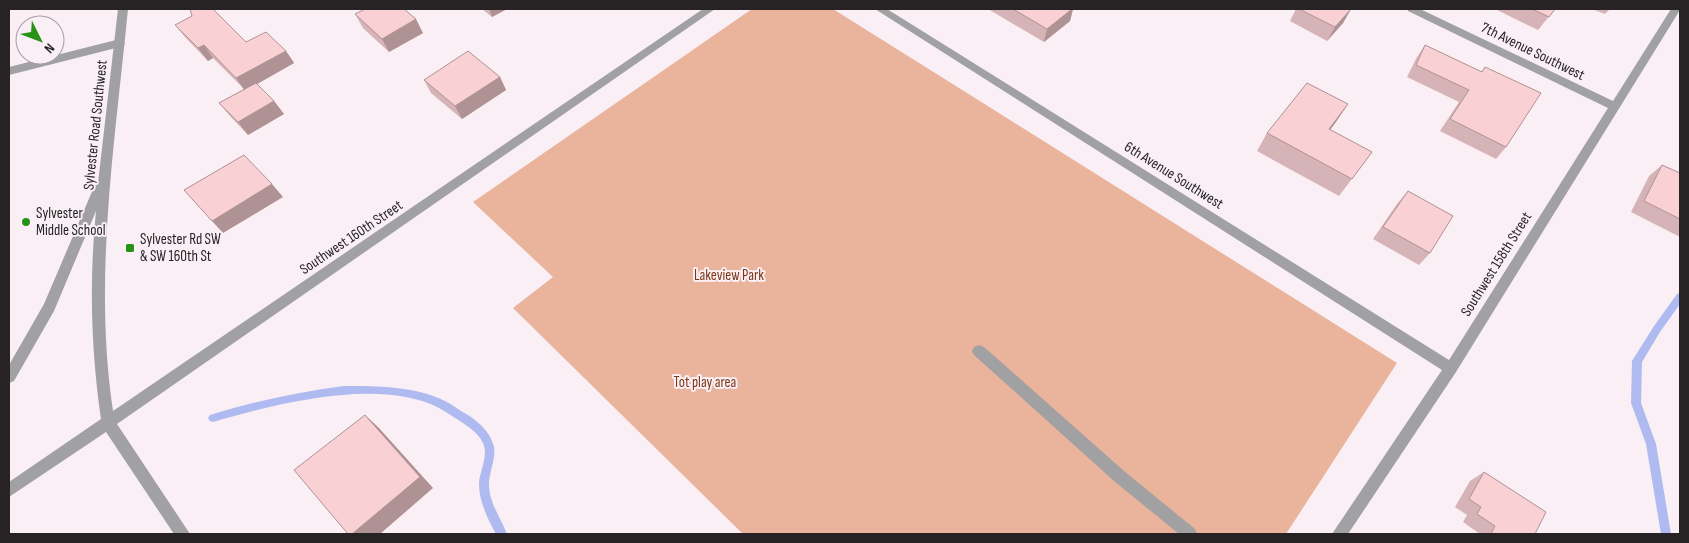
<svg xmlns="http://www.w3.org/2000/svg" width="1689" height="543" font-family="'Sofia Sans Condensed',sans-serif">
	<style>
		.green { fill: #eab39b }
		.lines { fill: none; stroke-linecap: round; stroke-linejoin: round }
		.stream { fill: #afbaf0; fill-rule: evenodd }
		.service { fill: #a1a0a3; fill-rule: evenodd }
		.minor { fill: #a1a0a3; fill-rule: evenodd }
		.tertiary { fill: #a1a0a3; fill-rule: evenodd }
		.wall { fill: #d6b3b6 }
		.shaded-wall { fill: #ae9294 }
		.building { fill: #f9d0d4; stroke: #ae9294 }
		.poi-dot { fill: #289217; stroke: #f9eff5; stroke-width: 2 }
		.labels { text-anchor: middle; stroke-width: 4; stroke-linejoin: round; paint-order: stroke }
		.street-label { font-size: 15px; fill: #272325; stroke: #f9eff5 }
		.poi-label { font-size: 15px; fill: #272325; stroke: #f9eff5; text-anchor: start }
		.park-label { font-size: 15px; fill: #7d3815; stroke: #f9eff5 }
	</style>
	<rect width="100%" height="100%" fill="#f9eff5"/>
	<path class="green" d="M752 9H833L1397 363 1286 534H743L513 308 553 277 473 202Z"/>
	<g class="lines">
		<path class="stream" d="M1680 293V304L1660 332 1642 362 1641 403 1656 444 1671 534H1661L1646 444 1631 403 1632 361 1654 326 1677 294Z
			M344 386C378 386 414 386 445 401 453 405 460 411 468 415 479 422 491 433 494 447 496 459 489 472 489 484 489 503 501 518 507 534H496C488 520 479 501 479 484 479 472 489 456 483 443 478 432 465 424 455 418 450 415 445 411 439 408 378 377 276 404 213 422L210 421 208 418 210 415 213 414C256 401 299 392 344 386Z"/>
		<path class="service" d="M120 39 125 43 124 46 9 75V67Z
			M979 345 984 347 1124 471 1195 529 1197 534H1179L1114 481 974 355 972 351 974 347Z"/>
		<path class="minor" d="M875 9H887L1449 360 1608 108 1408 11 1407 9H1420L1613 101 1671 9H1680V10L1456 372 1348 534H1332L1442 370Z"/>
		<path class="tertiary" d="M118 9H128C115 143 93 277 113 411L703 9H715L117 424 190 534H174L106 432 9 497V482L101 419C91 350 89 281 96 211L54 311 14 381 9 383V365L44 304 94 187 98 183Z"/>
	</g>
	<path class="wall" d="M482 9H507L492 17Z
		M988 9H1073L1070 21 1044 42Z
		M1296 9H1351L1343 23 1327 41 1290 21Z
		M1495 9H1555L1538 30Z
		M1592 9H1610L1605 14Z
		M355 14 423 33 389 52 363 28Z
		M175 25 246 42 286 51 294 63 257 84 274 101 284 114 248 135 230 116 219 103 244 89 213 58 208 61 185 37Z
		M1425 45 1481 72 1485 67 1506 147 1496 159 1440 131 1459 102 1407 77 1417 57Z
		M500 77 506 90 462 119 431 93 424 80Z
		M1348 104 1330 130 1372 152 1339 196 1257 151 1267 133Z
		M1662 165 1680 173V237L1631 212 1649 176Z
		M1408 191 1430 253 1419 265 1373 239 1397 204Z
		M1484 472 1535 534H1480L1463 522 1467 515 1455 507 1470 481Z"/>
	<path class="shaded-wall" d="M489 9H507L492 17Z
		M1072 9H1073L1070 21 1044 42 1047 29Z
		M1351 9 1343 23 1327 41 1335 27Z
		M416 19 423 33 389 52 382 39Z
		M204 45 213 58 208 61 198 48Z
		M286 51 294 63 245 91 236 78Z
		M500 77 506 90 462 119 455 106Z
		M274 101 284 114 248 135 238 122Z
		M1348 104 1336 122 1317 147 1329 129Z
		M272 184 283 197 223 233 212 221Z
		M365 415 379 428 433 488 380 534H352Z"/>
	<path class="building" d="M190 9H213L246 42 266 32 286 51 236 78 204 45 198 48 175 25 192 16Z
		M365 9H404L416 19 382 39 355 14Z
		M1013 9H1072L1047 29Z
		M1299 9H1351L1335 27Z
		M1532 9H1555L1549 17Z
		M1425 45 1482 72 1485 67 1541 93 1506 147 1450 119 1469 90 1416 65Z
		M468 51 500 77 455 106 424 80Z
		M256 83 274 101 238 122 219 103Z
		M1307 83 1348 104 1329 129 1372 152 1352 179 1267 133Z
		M244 155 272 184 212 221 184 190Z
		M1662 165 1680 173V219L1644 201Z
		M1408 191 1453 216 1430 253 1383 227Z
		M365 415 420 477 352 534H348L294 470Z
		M1484 472 1546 512 1535 534H1491L1495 526 1477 514 1481 507 1469 499Z"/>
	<g class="poi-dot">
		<circle cx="26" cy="222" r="5"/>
		<rect x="125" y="243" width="10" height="10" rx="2.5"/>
	</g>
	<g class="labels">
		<g class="street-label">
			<text transform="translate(1533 51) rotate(26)" y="5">7th Avenue Southwest</text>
			<text transform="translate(95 125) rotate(-84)" y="5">Sylvester Road Southwest</text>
			<text transform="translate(1174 175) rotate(32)" y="5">6th Avenue Southwest</text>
			<text transform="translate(351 237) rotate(-34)" y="5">Southwest 160th Street</text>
			<text transform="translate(1496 264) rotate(-58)" y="5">Southwest 158th Street</text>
		</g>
		<g class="poi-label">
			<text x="36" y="218">Sylvester<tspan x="36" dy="17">Middle School</tspan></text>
			<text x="140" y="244">Sylvester Rd SW<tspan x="140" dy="17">&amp; SW 160th St</tspan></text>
		</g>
		<g class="park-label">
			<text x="729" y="280">Lakeview Park</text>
			<text x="705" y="387">Tot play area</text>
		</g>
	</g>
	<rect width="1689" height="543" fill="none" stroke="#272325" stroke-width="20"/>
	<g transform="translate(40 40) rotate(132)"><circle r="24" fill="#f9eff5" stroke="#a59da2"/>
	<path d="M0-4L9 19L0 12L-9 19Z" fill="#289217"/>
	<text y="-8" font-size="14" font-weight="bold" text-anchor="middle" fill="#272325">N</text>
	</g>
</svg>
